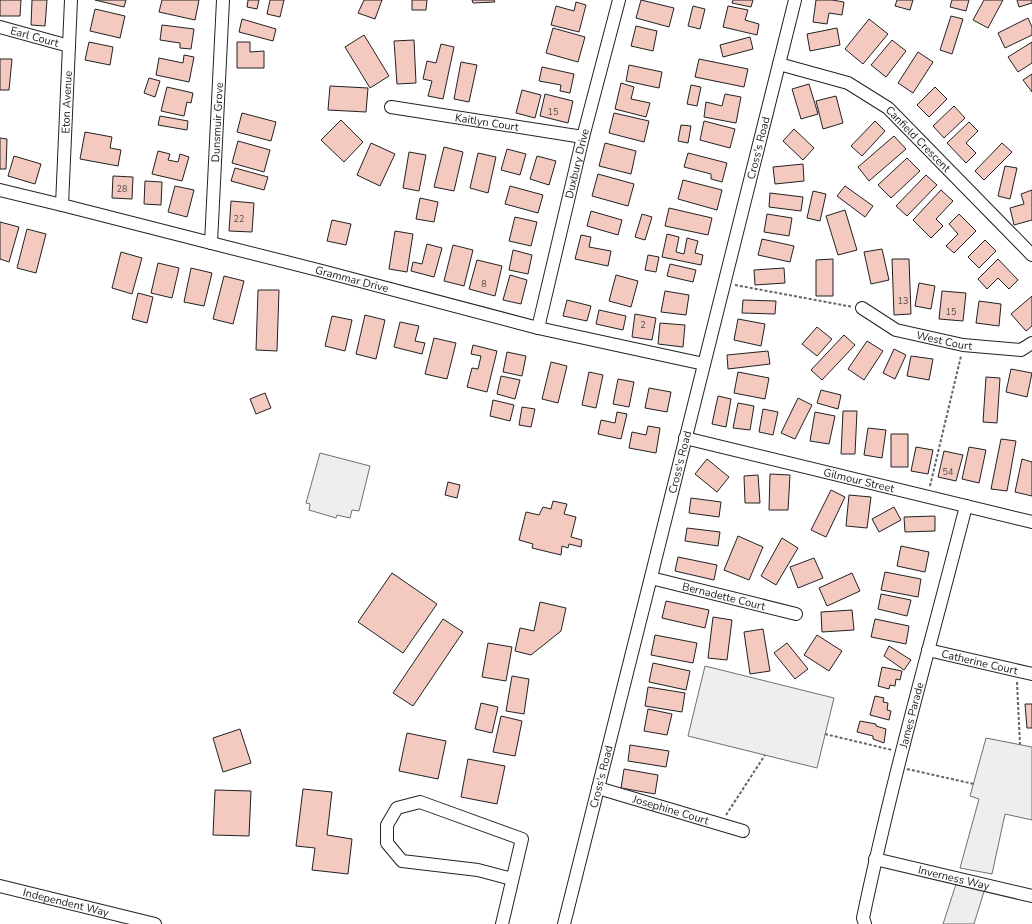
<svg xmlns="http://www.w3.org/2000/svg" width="1032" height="924" font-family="'Nunito Sans',sans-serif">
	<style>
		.green { fill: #eee; stroke: #6f6f6f }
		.building { fill: #f3c9c0; stroke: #222 }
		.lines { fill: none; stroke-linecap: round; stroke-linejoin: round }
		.minor-casing { stroke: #222; stroke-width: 14 }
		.path { stroke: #646464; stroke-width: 2; stroke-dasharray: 3 2; stroke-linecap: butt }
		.minor { stroke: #fff; stroke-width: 12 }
		.labels { text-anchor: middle; stroke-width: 3; stroke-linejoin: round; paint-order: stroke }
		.number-label { font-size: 9px; fill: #564c4a }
		.street-label { font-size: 11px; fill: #222; stroke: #fff }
	</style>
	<rect width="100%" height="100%" fill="#fff"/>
	<path class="green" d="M320 453 370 466 359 511 352 510 350 518 337 515 336 518 309 510 310 504 306 503Z
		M705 666 834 698 817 768 688 736Z
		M986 738 1032 747V820L1005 814 992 874 960 868 979 799 970 796Z
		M958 878 986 885 974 924H943Z"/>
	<path class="building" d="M0 0H21L20 16H0Z
		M32 0H47L45 26 31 25Z
		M95 0H126L124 7Z
		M162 0H199L195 20 159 12Z
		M248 0H259L257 9 247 7Z
		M270 0H284L280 17 267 14Z
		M364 0H382L375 19 358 13Z
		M412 0H427L426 10H412Z
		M472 0H494L495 2 473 3Z
		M641 0 674 8 669 27 636 18Z
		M733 0H753L751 7 732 3Z
		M816 0H832L844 2 842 15 829 13 827 24 813 22Z
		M897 0H913L910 10 895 6Z
		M952 0H969L966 11 950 7Z
		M984 0H1003L988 28 973 20Z
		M1017 0H1032V3L1019 7Z
		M576 2 586 5 579 32 551 25 556 6 574 11Z
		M693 6 705 9 700 29 688 26Z
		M728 6 748 10 745 20 759 24 757 35 723 27Z
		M95 9 125 16 120 38 90 31Z
		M951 16 963 19 952 54 940 50Z
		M1028 18 1032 27V35L1005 48 998 33Z
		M242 19 276 29 273 41 239 32Z
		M869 19 888 34 863 64 845 49Z
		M162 25 194 29 191 49 180 48V43L160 40Z
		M636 26 657 31 653 51 631 46Z
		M553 28 585 37 578 62 546 53Z
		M837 28 840 45 810 51 807 34Z
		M364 35 389 76 370 88 345 47Z
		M750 37 753 49 723 57 720 45Z
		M414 40 416 83 397 84 394 41Z
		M892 40 906 51 886 77 871 65Z
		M89 42 113 47 110 65 85 60Z
		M237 42H250V52L264 51V68H237Z
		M1032 42V63L1018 72 1008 57Z
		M441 44 454 47 443 99 428 96 432 81 423 79 427 61 436 63Z
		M918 52 933 62 913 93 898 83Z
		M184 55 194 57 189 82 156 75 159 58 183 63Z
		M0 59H12L9 90H0Z
		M699 59 748 69 744 87 695 77Z
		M461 62 477 65 469 102 454 99Z
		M629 65 662 72 659 88 626 81Z
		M542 67 574 74 570 93 560 91 561 85 539 81Z
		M1032 74V92L1023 80Z
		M149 78 160 81 155 97 144 93Z
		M621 83 634 87 631 99 650 103 646 117 615 109Z
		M809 84 818 114 801 119 792 89Z
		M691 85 701 87 697 106 687 104Z
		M330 86 368 88 366 112 328 110Z
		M167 87 193 93 191 103 187 102 184 116 161 111Z
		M935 87 947 99 929 117 917 105Z
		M522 90 541 95 535 118 516 113Z
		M545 94 573 101 568 123 540 116Z
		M725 94 741 97 736 123 704 117 706 102 722 106Z
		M836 96 843 123 823 129 816 101Z
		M954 106 965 118 944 138 933 126Z
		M242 113 276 122 271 141 237 132Z
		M614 113 649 121 644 142 609 133Z
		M160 116 188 121 187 130 158 125Z
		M341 120 363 142 344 162 321 140Z
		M704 121 735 129 730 148 700 140Z
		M875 121 885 131 862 156 851 146Z
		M969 122 978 131 966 143 976 153 966 163 947 143Z
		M681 125 691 126 688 143 678 141Z
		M794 129 814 148 803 160 783 141Z
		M85 132 112 137 110 148 121 150 118 166 80 159Z
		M894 136 906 149 869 181 858 167Z
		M0 138 7 139 6 169H0Z
		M238 141 270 150 264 172 232 163Z
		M371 143 395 154 380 186 357 175Z
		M605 143 636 151 631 174 599 166Z
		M1002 143 1012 152 984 180 975 171Z
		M444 147 463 152 454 191 434 187Z
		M507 149 526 154 520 175 501 170Z
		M158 151 170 154 168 160 178 162 180 154 189 157 182 181 152 174Z
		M409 152 426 155 419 191 403 188Z
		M478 153 496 157 488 193 470 188Z
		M688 153 727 163 722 182 711 179V174L684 167Z
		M14 156 41 164 35 184 8 176Z
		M537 156 556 161 549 185 530 179Z
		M907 158 920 171 891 198 878 185Z
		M803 164 804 181 775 184 773 167Z
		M1005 166 1017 168 1010 199 998 196Z
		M235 168 268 177 264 190 231 181Z
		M598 174 634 184 628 206 592 196Z
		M926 175 937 185 907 216 896 206Z
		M113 176 133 177 132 199 112 198Z
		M683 180 722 190 717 210 678 199Z
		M145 181 162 182 161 205 144 204Z
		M175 186 194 190 187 217 168 212Z
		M510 186 543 195 538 213 505 204Z
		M845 186 873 206 865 217 837 196Z
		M941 190 953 201 936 219 943 226 931 238 913 220Z
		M1032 190V220L1014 225 1010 208 1024 204 1021 194Z
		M813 191 826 194 820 221 807 218Z
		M770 193 803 197 801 211 769 207Z
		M420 198 438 202 434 222 416 219Z
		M231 201 254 203 252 232 229 231Z
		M669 208 712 218 708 235 665 226Z
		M845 210 857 250 838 255 826 216Z
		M591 211 622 220 618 235 587 226Z
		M642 214 652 217 645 240 635 237Z
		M767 214 792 218 789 236 764 232Z
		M959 214 976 231 954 253 946 246 958 234 949 224Z
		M515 217 537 222 531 246 509 241Z
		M332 220 351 224 346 245 327 241Z
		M0 222 19 227 9 262 0 259Z
		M27 229 46 234 36 273 17 268Z
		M395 231 413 234 407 272 389 269Z
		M667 234 679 237 676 252 684 254 687 238 698 241 695 253 703 255 701 265 662 257Z
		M581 235 591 237 589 247 611 251 608 266 575 259Z
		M762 239 794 246 790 262 758 255Z
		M985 240 996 251 979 268 968 257Z
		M427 244 442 248 434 277 411 271 413 262 422 264Z
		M453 245 473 250 464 286 444 281Z
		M882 249 889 280 871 284 864 252Z
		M513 250 532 255 528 274 509 270Z
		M121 252 142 258 132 294 112 288Z
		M648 255 659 257 656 272 645 270Z
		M833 259V296H816V260Z
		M892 259H909L911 314 894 315Z
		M998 259 1018 280 1009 289 998 278 987 289 978 279Z
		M477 260 502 266 495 296 469 289Z
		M158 263 179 268 172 298 151 293Z
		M670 264 696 270 693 282 667 276Z
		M191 268 212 273 204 306 184 302Z
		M784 268 785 283 755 285 754 270Z
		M510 275 527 280 521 304 503 300Z
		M616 275 638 281 631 307 609 301Z
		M224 276 244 281 233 324 213 319Z
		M919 283 935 286 931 309 915 306Z
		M258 290H279L277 351 256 350Z
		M665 291 689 295 686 315 661 312Z
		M942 291 966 293 963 321 939 319Z
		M138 293 153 297 147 323 132 319Z
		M1032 296V326L1026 331 1011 314Z
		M567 300 591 306 587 321 563 316Z
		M743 300 776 301 775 314 742 313Z
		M979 301 1001 304 999 326 976 323Z
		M599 310 626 316 623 330 596 324Z
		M635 314 656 318 652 340 632 337Z
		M365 315 385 320 376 359 356 354Z
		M332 316 352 320 345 351 325 346Z
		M738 319 765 324 761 346 734 340Z
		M400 322 419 326 415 341 425 343 422 354 394 347Z
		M660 323 685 325 683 347 658 344Z
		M817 327 832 339 817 356 802 344Z
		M844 335 855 345 822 380 811 370Z
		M434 338 456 343 447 379 425 374Z
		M867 341 883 351 864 380 848 369Z
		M473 345 497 351 487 392 467 387 472 368 478 369 481 356 471 354Z
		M894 349 906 355 895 379 883 373Z
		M768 351 770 364 728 369 727 355Z
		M507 352 526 356 522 376 503 372Z
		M911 356 933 359 929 380 907 376Z
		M551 362 567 366 558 403 542 399Z
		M1011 369 1032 373 1027 397 1006 392Z
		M589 372 603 375 596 408 582 405Z
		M738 372 769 378 765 399 734 393Z
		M501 376 520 380 515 399 497 394Z
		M986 377 1000 378 997 423 983 422Z
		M618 379 634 382 629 407 613 404Z
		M649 388 671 392 667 412 645 408Z
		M821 390 841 395 838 409 817 403Z
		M265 393 271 408 256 414 250 399Z
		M718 396 731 399 726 427 712 424Z
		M798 398 812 405 795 439 781 433Z
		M493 400 514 405 510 421 490 416Z
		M738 403 754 406 750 430 733 428Z
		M522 407 535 409 531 427 519 425Z
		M763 409 778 412 773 435 759 432Z
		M843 411H857L855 454H841Z
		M617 412 627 414 621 439 598 434 601 420 615 423Z
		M815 412 835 416 829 444 810 441Z
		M648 426 660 428 656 453 629 448 632 432 646 435Z
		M868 428 886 430 882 458 864 455Z
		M891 434H908V467H891Z
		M1001 439 1016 441 1007 491 991 489Z
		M916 447 933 450 928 474 911 471Z
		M969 447 986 450 979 483 962 479Z
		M944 451 963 455 956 481 938 477Z
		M707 459 729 477 717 492 695 474Z
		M1022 459 1032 462V496L1015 492Z
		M770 474 790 475 788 510H769Z
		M758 475 760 503H745L744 476Z
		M448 482 460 485 457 498 445 495Z
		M831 490 845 497 826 537 811 530Z
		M849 495 871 497 867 528 846 526Z
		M691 498 721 502 719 517 689 513Z
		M553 501 567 504 564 514 576 517 571 537 582 540 581 547 569 544 568 548 562 546 561 555 532 548 533 544 519 540 526 512 539 515 543 507 551 509Z
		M894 507 901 520 879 532 872 519Z
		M935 516V531L905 532 904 517Z
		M687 528 720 532 718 546 685 541Z
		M738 536 763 547 749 580 724 570Z
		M782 538 798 548 776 585 761 576Z
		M901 546 929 552 925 572 897 566Z
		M678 557 717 565 714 580 675 571Z
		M814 558 823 578 798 588 790 567Z
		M885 572 921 579 918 597 881 590Z
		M392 573 437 604 403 653 358 622Z
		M852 573 860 591 827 606 819 588Z
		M881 594 911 600 907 616 878 609Z
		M666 601 709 610 705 628 662 618Z
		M540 602 566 608 561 631 531 655 515 651 520 628 534 631Z
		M852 610 854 630 822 632 821 612Z
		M713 617 732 620 727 660 708 658Z
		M443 619 463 632 413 706 393 693Z
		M875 619 909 626 906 644 871 637Z
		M763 629 770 671 750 674 744 632Z
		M655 635 697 643 693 663 651 655Z
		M817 635 842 651 829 671 804 655Z
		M488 643 512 647 506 681 482 677Z
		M787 643 808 669 795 679 774 653Z
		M889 646 911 660 904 670 884 656Z
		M653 663 690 671 686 690 649 682Z
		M882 667 902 671 900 680 896 679 895 686 890 685 889 689 878 686Z
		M512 676 529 679 524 714 506 711Z
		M648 687 685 693 682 712 645 706Z
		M875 696 884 698 883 702 888 703 887 710 891 711 889 720 870 715Z
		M481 703 498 707 492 733 475 729Z
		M1025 704H1032V728H1027Z
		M648 709 672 714 667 735 644 731Z
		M501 716 522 721 515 756 493 752Z
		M860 721 876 724V726L886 729 884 743 873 739V736L857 732Z
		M240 729 251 763 223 772 213 738Z
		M407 733 446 741 438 779 399 771Z
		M630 745 669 751 666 767 628 761Z
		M468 759 505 766 497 804 461 797Z
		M624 769 658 775 655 794 621 788Z
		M303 789 332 792 327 835 352 839 348 874 312 870 315 848 296 846Z
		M215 790 251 791 249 836 213 835Z"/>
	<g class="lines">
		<defs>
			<g id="minor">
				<path id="s1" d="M0 27 69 46"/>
				<path id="s2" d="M779 64 848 83 888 108 1032 255"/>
				<path id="s3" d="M391 107 583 137"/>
				<path id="s4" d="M0 190 62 205 211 243 322 271 538 328 704 364"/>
				<path id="s5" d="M62 205 71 0"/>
				<path id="s6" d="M211 243 223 0"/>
				<path id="s7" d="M862 308 896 330 963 345 1021 350 1032 343"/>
				<path id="s8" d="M538 328 583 137 619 0"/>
				<path id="s9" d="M685 438 1032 522"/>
				<path id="s10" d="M651 578 796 614"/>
				<path id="s11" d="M928 650 1032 674"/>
				<path id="s12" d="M598 788 743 831"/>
				<path id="s13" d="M875 859 1032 896"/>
				<path id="s14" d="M0 886 155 924"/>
				<path d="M502 924 522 839 420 802 397 808 387 825V843L402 861 478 870 512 879"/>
				<path id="s15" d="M564 924 645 601 795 0"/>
				<path id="s16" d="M865 924 863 918C892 779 931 643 966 506"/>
			</g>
		</defs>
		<use href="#minor" class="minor-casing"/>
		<path class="path" d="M735 285 853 307
			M930 486 961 356
			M1017 682 1020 745
			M825 734 892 750
			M907 769 974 784
			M726 815 765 755"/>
		<use href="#minor" class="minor"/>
	</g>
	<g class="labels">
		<g class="number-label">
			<text x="553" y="115">15</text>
			<text x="122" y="192">28</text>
			<text x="239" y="222">22</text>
			<text x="484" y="287">8</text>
			<text x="903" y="304">13</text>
			<text x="951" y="315">15</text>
			<text x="643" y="328">2</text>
			<text x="948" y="475">54</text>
		</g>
		<g class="street-label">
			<text dy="4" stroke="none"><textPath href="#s1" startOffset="36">Earl Court</textPath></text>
			<text dy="4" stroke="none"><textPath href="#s5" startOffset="103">Eton Avenue</textPath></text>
			<text dy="4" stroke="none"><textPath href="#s6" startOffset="121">Dunsmuir Grove</textPath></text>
			<text dy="4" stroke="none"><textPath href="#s3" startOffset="97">Kaitlyn Court</textPath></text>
			<text dy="4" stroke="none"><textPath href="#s2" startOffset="162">Canfield Crescent</textPath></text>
			<text dy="4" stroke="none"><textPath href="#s15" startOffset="800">Cross's Road</textPath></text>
			<text dy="4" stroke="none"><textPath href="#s8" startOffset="169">Duxbury Drive</textPath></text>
			<text dy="4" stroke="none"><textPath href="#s4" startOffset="363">Grammar Drive</textPath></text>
			<text dy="4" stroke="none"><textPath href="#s7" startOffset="90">West Court</textPath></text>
			<text dy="4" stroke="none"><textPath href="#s15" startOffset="476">Cross's Road</textPath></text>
			<text dy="4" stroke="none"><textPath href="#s9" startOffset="179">Gilmour Street</textPath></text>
			<text dy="4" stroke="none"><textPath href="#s10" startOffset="75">Bernadette Court</textPath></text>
			<text dy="4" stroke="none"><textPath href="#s11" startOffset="53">Catherine Court</textPath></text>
			<text dy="4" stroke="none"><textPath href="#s16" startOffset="215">James Parade</textPath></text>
			<text dy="4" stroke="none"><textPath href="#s15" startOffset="152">Cross's Road</textPath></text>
			<text dy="4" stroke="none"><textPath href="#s12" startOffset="76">Josephine Court</textPath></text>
			<text dy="4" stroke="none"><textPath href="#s13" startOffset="81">Inverness Way</textPath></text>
			<text dy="4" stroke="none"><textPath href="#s14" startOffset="68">Independent Way</textPath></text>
		</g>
	</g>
</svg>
